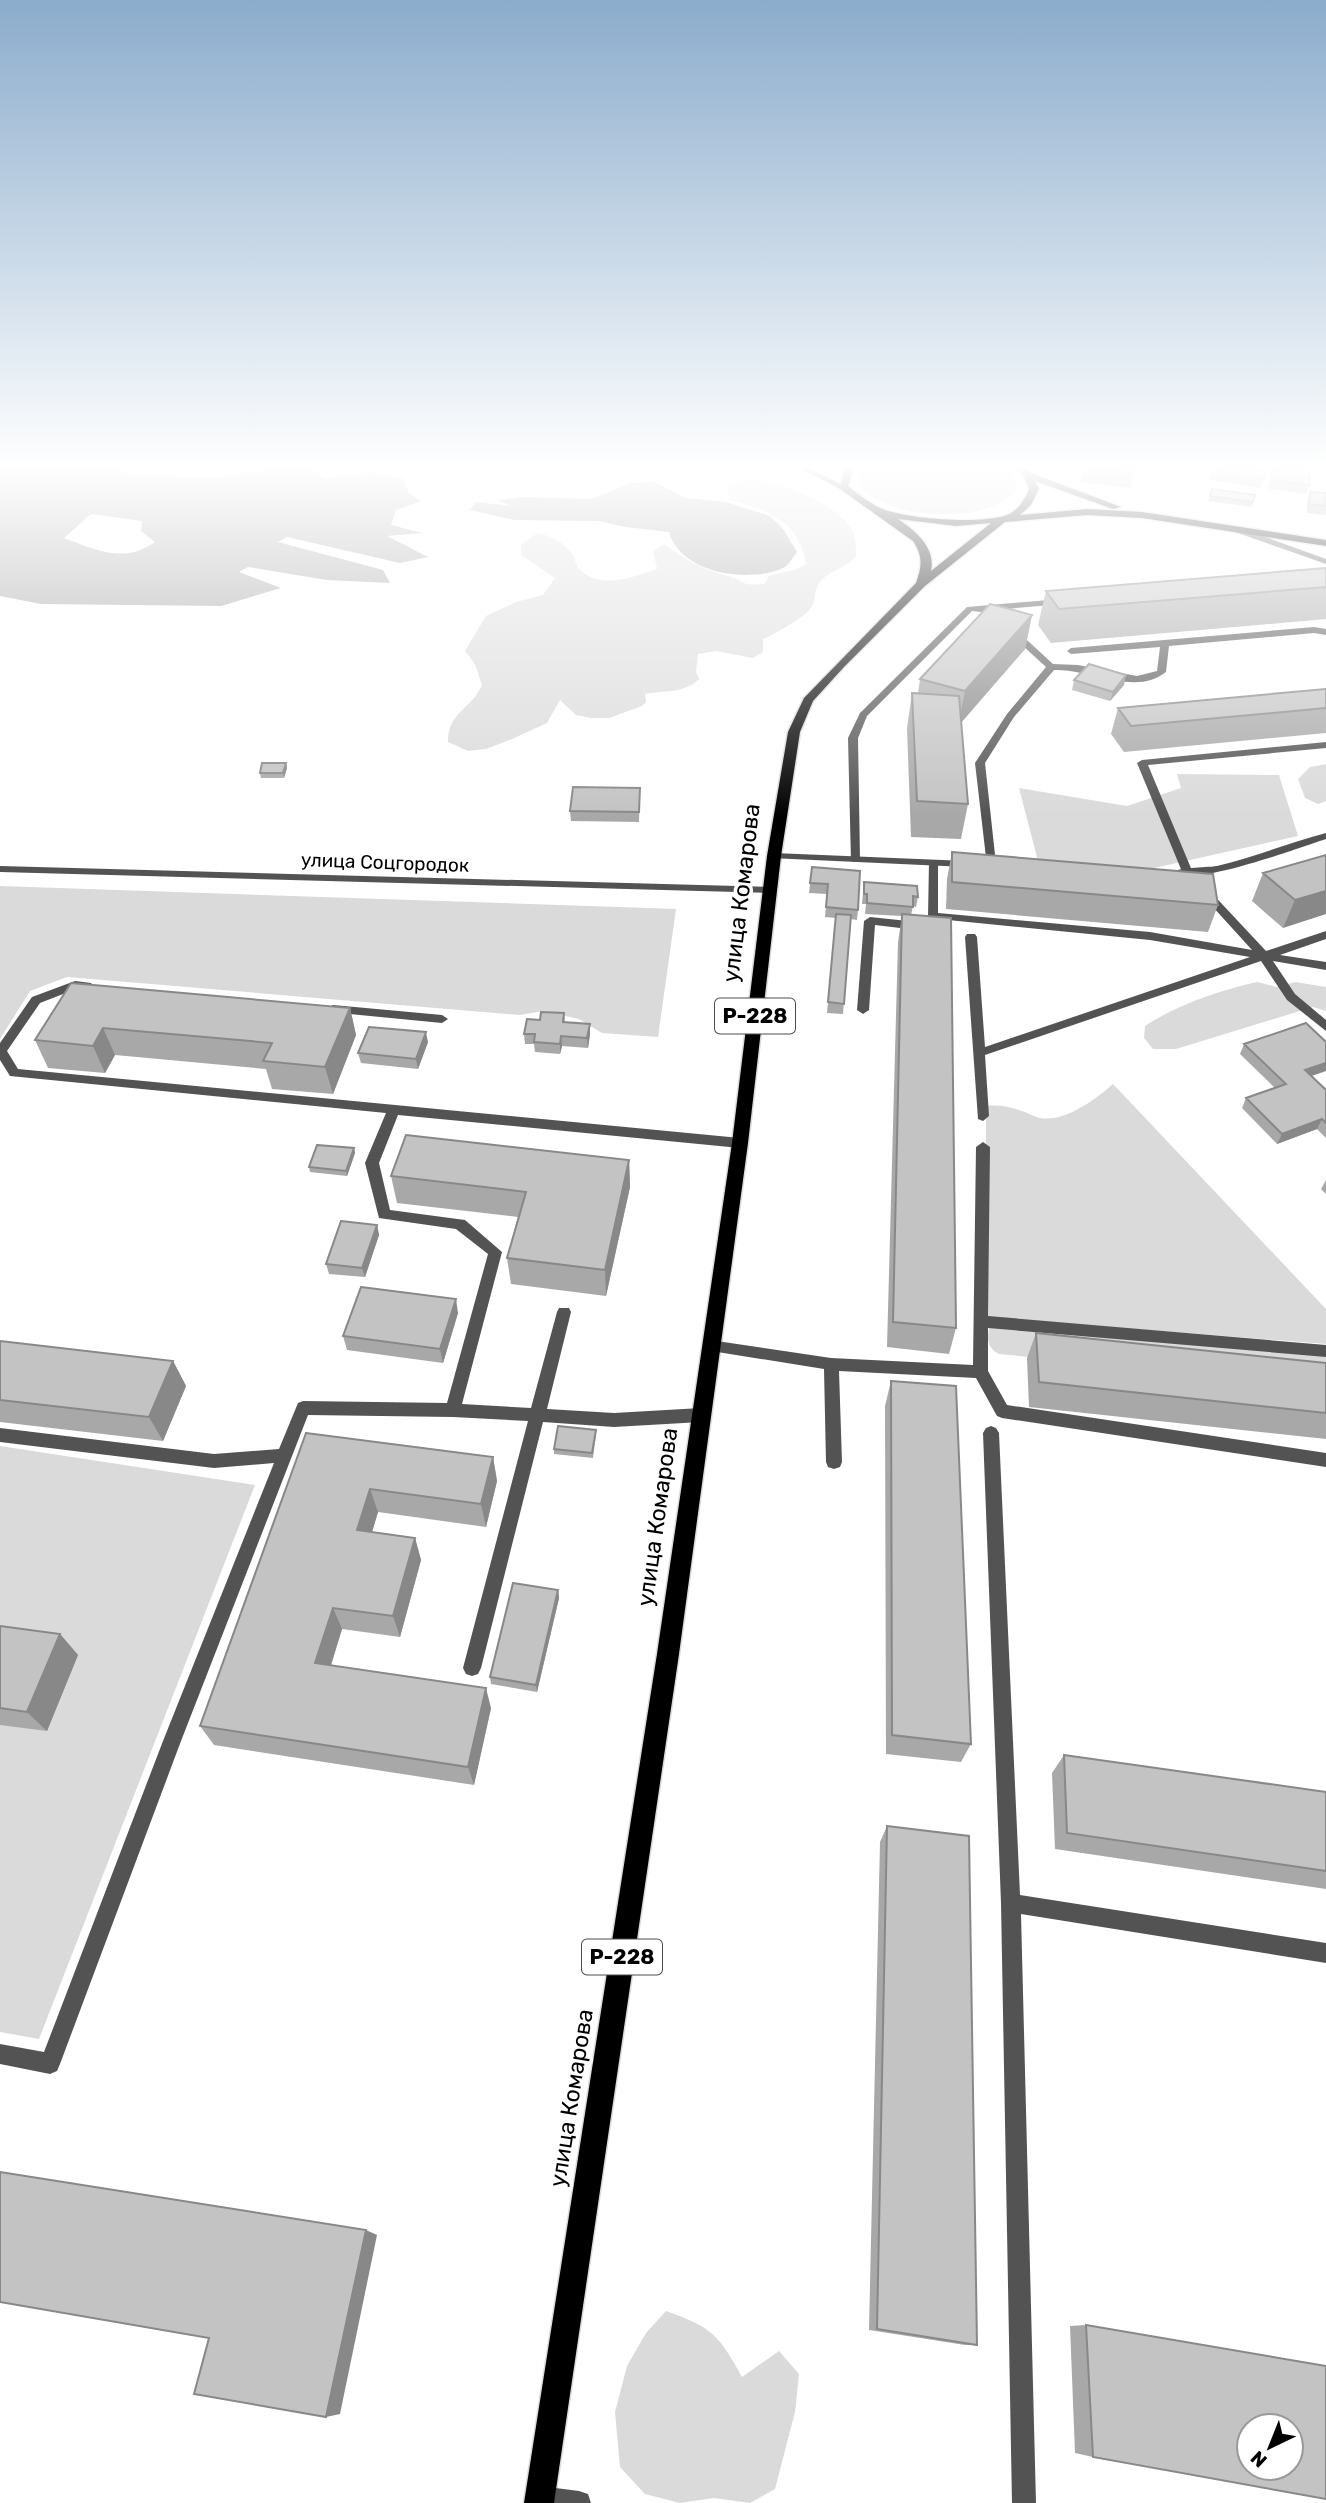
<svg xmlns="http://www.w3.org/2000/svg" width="1326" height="2503" font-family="Rubik,sans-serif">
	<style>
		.green { fill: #dadada }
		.water { fill: #a1a1a1; fill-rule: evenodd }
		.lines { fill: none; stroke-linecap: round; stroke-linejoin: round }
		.primary-casing { stroke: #dbdbdb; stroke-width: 3 }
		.service { fill: #535353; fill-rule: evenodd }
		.minor { fill: #535353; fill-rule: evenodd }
		.tertiary { fill: #535353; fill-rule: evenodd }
		.secondary { fill: #202020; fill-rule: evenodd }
		.primary { fill: #000; fill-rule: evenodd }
		.wall { fill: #a8a8a8 }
		.shaded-wall { fill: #888 }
		.building { fill: #c3c3c3; stroke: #888; stroke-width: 2; fill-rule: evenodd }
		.labels { text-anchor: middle; stroke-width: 7; stroke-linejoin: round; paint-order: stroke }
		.far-street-label { font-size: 19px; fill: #000; stroke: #fff }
		.shield { fill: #fff; stroke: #4c4c4c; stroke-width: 2 }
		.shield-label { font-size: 21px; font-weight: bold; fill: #000 }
		.street-label { font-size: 23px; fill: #000; stroke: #fff }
	</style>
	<rect width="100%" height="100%" fill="#fff"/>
	<path class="green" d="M862 468H1004C1044 497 978 513 958 514 928 516 894 512 870 495 860 488 855 479 862 468Z
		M743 479C774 479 835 501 852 530 856 538 856 548 856 557 845 568 830 570 819 583 814 590 816 602 810 609 805 617 773 635 763 639V652L753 658 716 651 698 654 696 672 699 679C684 694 665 690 645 694L646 702 642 706 609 718H591L576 715 560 700 547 723 512 739 486 749 468 751 448 742C448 711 472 709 482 685L475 664 465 651 486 616 516 602 543 595 555 578 521 555V545L537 533C552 536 564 542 573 555 575 560 576 566 580 570 601 590 634 577 657 569L653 551 664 544C690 562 697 567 728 576 747 582 740 586 764 584L769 576 797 569 806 564C800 521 766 509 729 500L728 487Z
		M1326 764V801L1318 804 1305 798 1298 779 1310 767Z
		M1177 774 1279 775 1298 836 1145 870 1038 861 1019 788 1127 806 1181 788Z
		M0 886 676 909 658 1037 602 1033 579 1019 543 1011 520 1015 67 977 30 991 0 1039Z
		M1257 982 1277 987 1295 982 1326 987V1011L1313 1007 1176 1049H1153L1144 1038 1145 1026C1179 1004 1218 991 1257 982Z
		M1113 1084 1326 1309V1344L985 1317 986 1106C1005 1104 1017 1109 1034 1116 1059 1127 1095 1100 1113 1084Z
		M990 1325 1326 1354V1386L999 1354C986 1347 987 1338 990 1325Z
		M0 1446 255 1485 39 2039 0 2032Z
		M666 2311C712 2327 719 2335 742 2377L779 2351 799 2374 795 2412 775 2489 750 2503 714 2498 680 2503 645 2494 620 2467 615 2412 627 2366 646 2333Z"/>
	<path class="water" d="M0 468H117L138 476 224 477 269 468H317L323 478 373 472 404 479 408 492 421 501 396 510 391 525 422 533 387 536 428 557 400 563 287 537 278 542 383 570 390 583 327 580 248 567 239 572 281 588 221 606 41 604 0 596ZM91 514 142 521 141 531 155 542C124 564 96 550 64 538Z
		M654 482 686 498 726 502 770 516 783 529 797 552C793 557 789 565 783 568 748 584 680 573 669 532L626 527 599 521 515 520 470 510 476 502 512 506 498 500 521 497 591 499 631 483Z"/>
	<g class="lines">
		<defs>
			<path id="primary" d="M844 468H854L848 486C859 495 872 505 885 510 913 519 975 524 1004 516 1016 513 1025 500 1029 489L1024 476 1015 468H1026L1031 473 1121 507 1113 509 1035 481 1039 489 1031 505 1020 515 1087 509 1142 512 1326 540V546L1142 518 1087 515 1005 522 925 586 844 667 813 701 800 732 781 856 748 1143 679 1654 554 2503H524L657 1654 732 1143 767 856 788 732 804 698 916 583C922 566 923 556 913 541L840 489ZM898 519 956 526 991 523 931 571C936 548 916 531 898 519Z"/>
		</defs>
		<use href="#primary" class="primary-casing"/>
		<path class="service" d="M1232 527H1238L1326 559V564L1232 531Z
			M1060 599 1063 600V604L994 610 990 613 972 611 867 716 858 738 860 859 855 862 851 861 848 738 860 713 967 607Z
			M1314 627 1326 629V635L1314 633 1169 646 1166 672C1135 697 1089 668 1054 670L1014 717 985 763 996 864 995 866H987L975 763 1007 714 1046 667 1009 633V629H1015L1053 664 1078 665 1137 676 1157 671 1160 647 1071 654 1067 651 1071 648Z
			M1326 742V748L1148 765 1193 873 1266 951 1326 931V939L1280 955 1326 962V970L1273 961 1295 994 1326 1020V1031L1287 1000 1261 961 985 1055 989 1116 983 1121 978 1119 965 937 967 934H975L977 937 985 1047 1250 957 1150 940 928 918 929 861 933 860 938 863V913L1150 932 1252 950 1183 874 1137 763 1142 760Z
			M870 917 917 922 923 926 917 930 875 925 869 1010 863 1014 857 1010 864 921Z
			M75 981 91 983 93 986 87 990 76 989 40 1003 7 1051 18 1069 740 1138 747 1143 740 1148 398 1115 379 1163 390 1210 465 1220 502 1252 462 1404 531 1408 557 1312 559 1308H569L571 1312 547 1409 614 1413 701 1408 706 1410 709 1415 706 1420 701 1422 614 1427 543 1422 481 1668 478 1674 472 1676 466 1674 463 1668 528 1421 453 1417 308 1415 181 1741 60 2064 57 2071 50 2074 0 2064V2044L44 2052 163 1741 274 1463 214 1468 0 1442V1428L214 1454 279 1449 298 1403 303 1401 447 1403 488 1254 456 1229 379 1218 365 1163 386 1113 10 1076 0 1060V1043L32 997Z
			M333 1005 442 1015 448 1019 442 1023 329 1012 327 1009Z
			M983 1142 990 1147 988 1316 1326 1345V1357L988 1328V1371L1007 1405 1326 1453V1467L1002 1418 997 1416 976 1378 839 1371 842 1462 840 1467 834 1469 828 1467 826 1462 824 1369 705 1350 703 1346 705 1342 710 1340 831 1358 973 1365 976 1147Z
			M991 1426 996 1428 999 1433 1020 1895 1326 1943V1963L1021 1914 1036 2503H1012L1001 1903 983 1433 986 1428Z"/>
		<path class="minor" d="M0 866 770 887 775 890 770 893 0 872Z
			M540 2486 579 2491 588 2494 591 2503H530L528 2498 531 2489Z"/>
		<path class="tertiary" d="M1326 833V839C1298 848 1191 888 1170 873 1178 867 1204 868 1217 866 1254 857 1289 843 1326 833Z
			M774 853 966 861 971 864 966 867 770 858 769 856Z"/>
		<path class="secondary" d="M799 468H809L847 487 840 489Z"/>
		<use href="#primary" class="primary"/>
	</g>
	<path class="wall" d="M490 468H516L514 472 490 469Z
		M1083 468H1134L1130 488 1080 482Z
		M1212 468 1264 479 1261 488 1209 480Z
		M1272 468 1309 485 1306 494 1268 489Z
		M1212 489 1255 495 1252 507 1208 501Z
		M1310 492 1326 493V515L1307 513V501Z
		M1326 568V619L1051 643 1038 625 1046 591Z
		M1032 615 1025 649 961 723 968 804 961 839 911 837 907 728 912 693H918L920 679Z
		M1074 680 1124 685 1110 701 1072 690Z
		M1326 689V733L1124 752 1111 734 1118 708Z
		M286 763 287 768 284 778H261L260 773Z
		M640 788 639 822 571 821 570 811Z
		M952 852 1218 905 1208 932 946 909 947 879Z
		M1326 855 1283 928 1252 901 1263 873Z
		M812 867 858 910 857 920 850 919 843 1014 827 1013 836 918 825 917 827 894 809 893Z
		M864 882 918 897 916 907 913 906 911 915 956 1328 949 1354 887 1347 898 942 902 916 865 914 866 904H862Z
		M71 983 350 1008 356 1035 333 1094 272 1089 266 1069 115 1055 105 1073 48 1068 35 1040Z
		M564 1013 565 1022 590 1024V1034L588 1048 562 1046 560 1054 535 1052 534 1044H525L524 1034 540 1020Z
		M428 1042 418 1069 361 1063 358 1053Z
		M1244 1044 1312 1076 1326 1090V1138L1317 1129 1277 1144 1242 1108 1246 1098 1275 1088 1240 1054Z
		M354 1148 355 1153 347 1176 310 1172 309 1167Z
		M629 1160 630 1187 606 1296 511 1284 507 1258 518 1217 397 1203 391 1176Z
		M1326 1180V1194L1321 1189Z
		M377 1225 379 1235 365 1277 329 1274 326 1264Z
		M458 1313 443 1363 347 1350 343 1336Z
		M1036 1333 1326 1363V1439L1029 1407 1027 1358Z
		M0 1341 173 1361 186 1386 163 1441 0 1422Z
		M891 1381 971 1744 961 1762 886 1754 885 1406Z
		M306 1433 493 1457 497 1481 486 1527 378 1512 372 1532 415 1538 421 1560 400 1637 342 1629 331 1666 491 1708 474 1785 214 1745 200 1726Z
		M596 1435 593 1458 554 1454V1449Z
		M558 1590 559 1598 537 1692 491 1684 490 1677Z
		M0 1626 60 1634 78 1655 47 1731 0 1725Z
		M1064 1755 1326 1792V1889L1055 1849 1052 1773Z
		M887 1826 977 2345H965L869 2330 880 1842Z
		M1086 2325 1093 2457 1075 2453 1070 2326Z"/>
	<path class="shaded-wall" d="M1032 615 1025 649 958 726 965 691Z
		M1126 675 1124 685 1110 701 1113 692Z
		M286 763 287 768 284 778 283 773Z
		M1326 891V914L1283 928 1295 900Z
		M350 1008 356 1035 333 1094 325 1067Z
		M590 1024V1034L588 1048 587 1038Z
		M103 1028 115 1055 105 1073 93 1046Z
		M426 1032 428 1042 418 1069 416 1059Z
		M561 1036 562 1046 560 1054V1044Z
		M1326 1063V1071L1300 1080 1305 1070Z
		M1322 1119 1317 1129 1277 1144 1282 1134Z
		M354 1148 355 1153 347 1176 346 1171Z
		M629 1160 630 1187 606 1296 605 1270Z
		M377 1225 379 1235 365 1277 362 1268Z
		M456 1299 458 1313 443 1363 440 1349Z
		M173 1361 186 1386 163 1441 149 1417Z
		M493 1457 497 1481 486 1527 481 1504Z
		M370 1489 378 1512 366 1552 357 1530Z
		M415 1538 421 1560 400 1637 393 1616Z
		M558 1590 559 1598 537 1692 536 1685Z
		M333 1608 342 1629 325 1683 315 1663Z
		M60 1634 78 1655 47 1731 27 1712Z
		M486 1688 491 1708 474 1785 468 1767Z
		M366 2230 377 2235 340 2414 326 2417Z"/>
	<path class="building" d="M1083 468H1134L1133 474Z
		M1212 468H1241L1265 471 1264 479 1212 471Z
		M1273 468H1302L1310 470 1309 485 1271 480Z
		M1212 489 1255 495 1253 502 1210 496Z
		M1310 492 1326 493V506L1310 504Z
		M1326 568V587L1059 609 1046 591Z
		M990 604 1032 615 965 691 920 679Z
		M1089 664 1126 675 1113 692 1074 680Z
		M1326 689V708L1131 726 1118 708Z
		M912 693 959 696 968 804 917 801Z
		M262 763H286L283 773H260Z
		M573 787 640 788 639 812 570 811Z
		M952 852 1213 874 1218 905 952 882Z
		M1326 855V891L1295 900 1263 873Z
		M812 867 860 871 858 910 826 907 828 884 810 883Z
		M864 882 917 886 918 897 913 896V907L867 903V894H864Z
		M836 914 851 915 844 1004 828 1002Z
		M902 914 951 918 956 1328 893 1322Z
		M71 983 350 1008 325 1067 263 1061 272 1043 103 1028 93 1046 35 1040Z
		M541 1012 564 1013 563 1022 590 1024 587 1038 561 1036 560 1044 534 1042 535 1034H524L527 1019 540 1020Z
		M1306 1023 1326 1042V1063L1305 1070 1326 1090V1123L1322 1119 1282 1134 1246 1098 1286 1084 1244 1044Z
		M369 1027 426 1032 416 1059 358 1053Z
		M406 1135 629 1160 605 1270 507 1258 526 1192 391 1176Z
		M317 1145 354 1148 346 1171 309 1167Z
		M341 1221 377 1225 362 1268 326 1264Z
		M361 1287 456 1299 440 1349 343 1336Z
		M1036 1333 1326 1363V1413L1039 1382Z
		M0 1341 173 1361 149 1417 0 1400Z
		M891 1381 956 1386 971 1744 892 1735Z
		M558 1426 596 1430 592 1453 554 1449Z
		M306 1433 493 1457 481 1504 370 1489 357 1530 415 1538 393 1616 333 1608 315 1663 486 1688 468 1767 200 1726Z
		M513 1583 558 1590 536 1685 490 1677Z
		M0 1626 60 1634 27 1712 0 1708Z
		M1064 1755 1326 1792V1871L1067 1833Z
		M887 1826 969 1836 977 2345 877 2329Z
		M0 2172 366 2230 326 2417 194 2394 209 2338 0 2302Z
		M1086 2325 1326 2366V2499L1093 2457ZM1249 2426H1291V2468H1249Z"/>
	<linearGradient id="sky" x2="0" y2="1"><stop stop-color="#8baccc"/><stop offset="0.57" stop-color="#fff"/><stop offset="1" stop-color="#fff" stop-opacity="0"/></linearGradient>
	<rect width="1326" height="818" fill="url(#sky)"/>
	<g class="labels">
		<g class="far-street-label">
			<text transform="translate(385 862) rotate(2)" y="7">улица Соцгородок</text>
		</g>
		<g class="shield">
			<rect x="715" y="998.5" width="80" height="35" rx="5"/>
			<rect x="582" y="1939.5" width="80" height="35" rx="5"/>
		</g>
		<g class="shield-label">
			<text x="755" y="1023">Р-228</text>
			<text x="622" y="1964">Р-228</text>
		</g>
		<g class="street-label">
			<text transform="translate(741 893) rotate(-83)" y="8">улица Комарова</text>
			<text transform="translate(657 1517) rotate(-82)" y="8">улица Комарова</text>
			<text transform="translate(571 2098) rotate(-81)" y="8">улица Комарова</text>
		</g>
	</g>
	<g transform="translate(1270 2447) rotate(223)"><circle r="33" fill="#ffffff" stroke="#999999" stroke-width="2"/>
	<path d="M0-5L12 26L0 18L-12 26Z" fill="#000000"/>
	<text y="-10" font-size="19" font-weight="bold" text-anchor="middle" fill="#000000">N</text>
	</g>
</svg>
